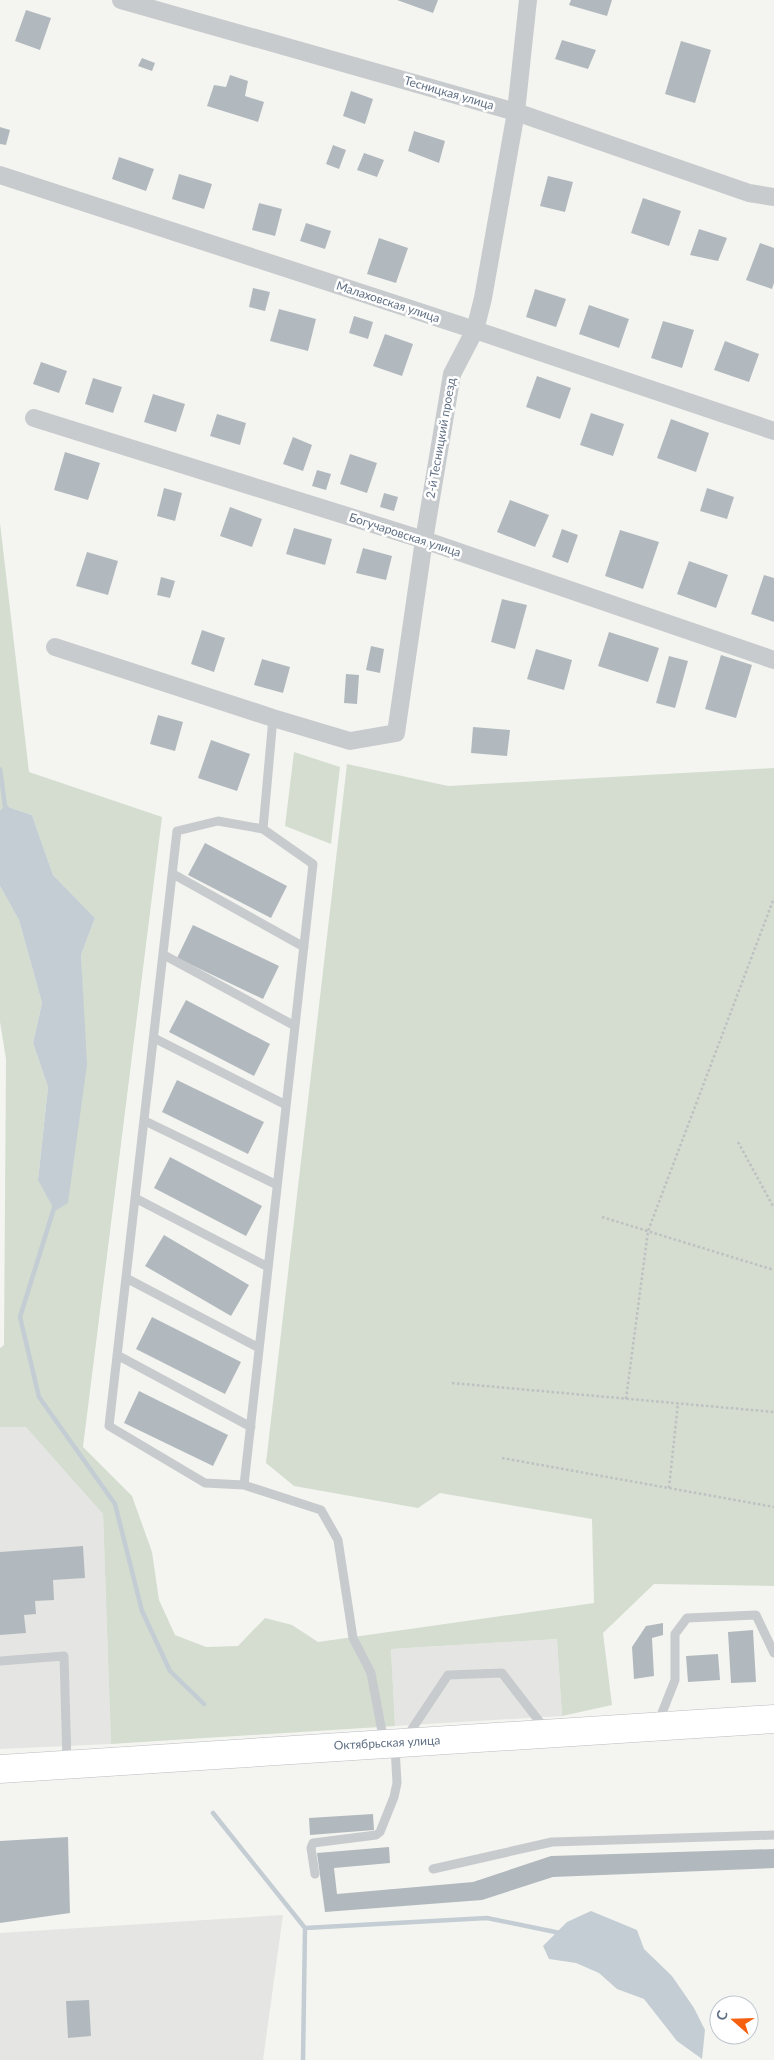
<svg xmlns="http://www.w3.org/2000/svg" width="774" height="2060" font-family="Lato,sans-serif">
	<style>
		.built { fill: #e5e6e3 }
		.green { fill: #d4ddd0 }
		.water { fill: #c4cdd3 }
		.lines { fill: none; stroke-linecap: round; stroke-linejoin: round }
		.stream { stroke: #c4cdd3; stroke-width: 4.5 }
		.building { fill: #b2b9be }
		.primary-casing { stroke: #babdc1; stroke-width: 29 }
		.path { stroke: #bec0c2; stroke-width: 2.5; stroke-dasharray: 2.5 2.5; stroke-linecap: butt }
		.service { stroke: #c8cbce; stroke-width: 9 }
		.minor { stroke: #c8cbce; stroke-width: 18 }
		.primary { stroke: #fff; stroke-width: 28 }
		.labels { text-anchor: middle; stroke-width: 5; stroke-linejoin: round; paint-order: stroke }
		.street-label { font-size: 12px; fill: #607084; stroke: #fff }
	</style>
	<rect width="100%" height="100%" fill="#f4f5f0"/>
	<path class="built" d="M26 1426 103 1514 111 1744 0 1749V1427Z
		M557 1639 562 1716 395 1726 391 1649Z
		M283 1915 263 2060H0V1933Z"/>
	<path class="green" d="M0 523 29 772 162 817 83 1447 132 1496 152 1552 159 1600 175 1635 206 1647 238 1646 265 1618 292 1625 318 1642 594 1603 592 1519 440 1493 418 1508 294 1486 266 1463 347 764 448 786 774 768V1586L654 1584 603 1633 612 1705 562 1716 557 1639 391 1649 395 1726 111 1744 103 1514 26 1427H0V1348L4 1345 6 1059 0 1022V886L19 920 42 1003 33 1043 48 1087 38 1180 83 1008 81 955 95 918 53 875 32 815 5 806 0 810Z
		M294 752 340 767 331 844 285 826Z"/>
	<path class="water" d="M5 806 32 815 53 875 95 918 81 955 87 1064 68 1203 55 1211 38 1180 48 1087 33 1043 42 1003 19 920 0 886V810Z
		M591 1911 637 1930 644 1949 672 1976 694 2008 705 2030 702 2059 677 2041 644 1999 617 1989 599 1973 576 1963 549 1959 543 1946 567 1922Z"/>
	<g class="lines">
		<path class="stream" d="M0 769 5 806 9 811
			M55 1205 20 1317 39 1397 115 1504 142 1611 170 1671 204 1704
			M213 1813 305 1928 303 2060
			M305 1928 487 1918 560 1933"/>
	</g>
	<path class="building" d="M397 0H438L433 13Z
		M571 0H612L607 16 569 5Z
		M26 10 51 18 40 50 15 41Z
		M562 40 596 50 588 69 555 59Z
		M681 41 711 50 695 103 665 94Z
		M142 58 155 63 152 71 138 66Z
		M230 75 248 81 245 96 264 102 258 122 207 106 214 85 226 87Z
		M351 91 373 99 365 124 343 116Z
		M0 127 10 130 6 145 0 144Z
		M414 131 445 141 439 163 408 151Z
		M333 145 346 150 339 169 326 164Z
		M364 153 384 160 377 177 357 170Z
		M119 157 154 169 146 191 112 179Z
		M179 174 212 184 204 209 172 199Z
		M548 176 573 182 565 212 540 206Z
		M643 198 681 211 669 246 631 233Z
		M259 203 282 209 275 236 252 230Z
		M306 223 331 231 325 249 300 241Z
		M699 229 727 238 718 261 690 255Z
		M379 238 408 248 396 283 367 274Z
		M760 243 774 248V283L772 289 746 280Z
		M253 288 270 292 265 311 249 307Z
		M535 289 566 299 556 327 526 317Z
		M589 305 629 319 619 348 579 334Z
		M279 309 316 319 308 351 270 341Z
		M354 316 373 322 368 339 349 333Z
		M663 321 694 330 682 368 651 358Z
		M385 334 413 344 402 376 373 366Z
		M725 341 759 354 749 382 714 370Z
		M41 362 67 371 59 393 33 384Z
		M537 376 571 388 560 419 526 407Z
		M93 378 122 387 113 413 85 404Z
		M153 394 185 404 176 432 144 422Z
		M591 413 624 424 613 456 580 445Z
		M217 414 246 423 240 445 210 436Z
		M671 419 709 433 696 472 657 458Z
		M293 437 312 445 303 471 283 464Z
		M65 452 100 463 88 500 54 490Z
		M350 454 377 463 367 493 340 484Z
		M317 470 331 474 326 490 312 486Z
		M164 488 182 493 175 521 157 516Z
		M707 488 734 497 727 519 700 511Z
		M384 493 398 497 394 511 380 507Z
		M510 500 549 515 535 547 497 532Z
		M230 507 262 519 252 547 220 536Z
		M294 528 332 539 325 565 286 554Z
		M562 529 578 535 568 563 552 557Z
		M620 530 659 542 643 589 605 576Z
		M363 548 392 556 386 580 356 573Z
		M87 552 118 561 108 595 76 586Z
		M689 561 728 575 716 608 677 594Z
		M764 575 774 578V622L751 614Z
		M161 577 175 581 170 598 157 595Z
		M502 599 527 605 515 649 491 642Z
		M202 630 225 638 214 672 191 664Z
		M609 632 659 648 648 682 598 666Z
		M371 646 384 649 380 673 366 670Z
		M536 649 572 660 564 690 527 679Z
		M721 655 752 665 736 718 705 709Z
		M669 656 688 661 675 708 656 703Z
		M262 659 290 667 283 693 254 685Z
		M346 674 359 675 357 704 344 703Z
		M158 715 183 722 175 751 150 744Z
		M473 727 510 730 507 756 471 753Z
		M211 740 250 754 237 791 198 778Z
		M205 843 287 886 271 918 188 875Z
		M193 925 279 966 263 999 177 958Z
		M186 1000 270 1044 254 1076 169 1032Z
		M177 1080 264 1122 248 1154 162 1112Z
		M170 1157 262 1206 246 1236 154 1188Z
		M164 1235 249 1285 231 1316 145 1266Z
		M152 1317 241 1362 225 1394 136 1349Z
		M139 1391 228 1435 213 1466 124 1423Z
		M83 1546 85 1578 53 1580 54 1600 35 1601 36 1614 24 1615 26 1633 0 1635V1552Z
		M663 1623V1635L652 1638 654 1676 634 1679 632 1647 646 1626Z
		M753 1630 756 1682 731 1683 728 1632Z
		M718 1654 720 1680 688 1682 686 1656Z
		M373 1814 374 1830 310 1835 309 1818Z
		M68 1837 70 1913 0 1923V1841Z
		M389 1847 390 1863 334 1868 337 1894 473 1882 551 1856 774 1849V1868L553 1877 482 1900 325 1912 317 1853Z
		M89 2000 91 2036 68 2038 66 2001Z"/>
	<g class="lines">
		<defs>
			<path id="primary" d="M0 1769 774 1719"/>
		</defs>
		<use href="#primary" class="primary-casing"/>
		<path class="path" d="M738 1142 774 1208
			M602 1217 774 1270
			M452 1383 774 1412
			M626 1399 648 1231 774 898
			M502 1458 774 1507
			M669 1488 678 1403"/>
		<path class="service" d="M263 829 218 821 177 831 109 1426 205 1483 244 1485 321 1510 338 1540 353 1638 371 1673 384 1742
			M173 874 304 947
			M164 955 295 1026
			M154 1038 286 1105
			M145 1121 277 1185
			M135 1198 268 1267
			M126 1278 259 1348
			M117 1355 251 1427
			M244 1485 313 864 263 829 273 718
			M0 1661 64 1656 67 1762
			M658 1723 675 1680V1634L687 1618 756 1615 774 1653
			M406 1738 448 1675 502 1673 546 1730
			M433 1869 552 1842 774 1835
			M315 1874 311 1848 313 1843 376 1835 380 1832 394 1797 397 1783 395 1747"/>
		<path class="minor" d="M121 0 516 112 749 193 774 197
			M0 175 475 330 774 431
			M34 418 424 540 774 660
			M55 647 273 718 350 741 396 733 424 540 452 374 475 330 483 298 516 112 528 0"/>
		<use href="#primary" class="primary"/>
	</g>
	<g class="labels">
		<g class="street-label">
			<text transform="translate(449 93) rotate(16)" y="4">Тесницкая улица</text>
			<text transform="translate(388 302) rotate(18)" y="4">Малаховская улица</text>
			<text transform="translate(441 438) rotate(-80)" y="4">2-й Тесницкий проезд</text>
			<text transform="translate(405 535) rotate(18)" y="4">Богучаровская улица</text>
			<text transform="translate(387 1743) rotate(-3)" y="4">Октябрьская улица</text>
		</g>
	</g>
	<g transform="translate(734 2020) rotate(290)"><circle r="24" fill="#ffffff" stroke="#bfc6ce"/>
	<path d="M0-4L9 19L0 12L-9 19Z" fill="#f56110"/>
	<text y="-8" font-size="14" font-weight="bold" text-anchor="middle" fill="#607084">С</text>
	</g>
</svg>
